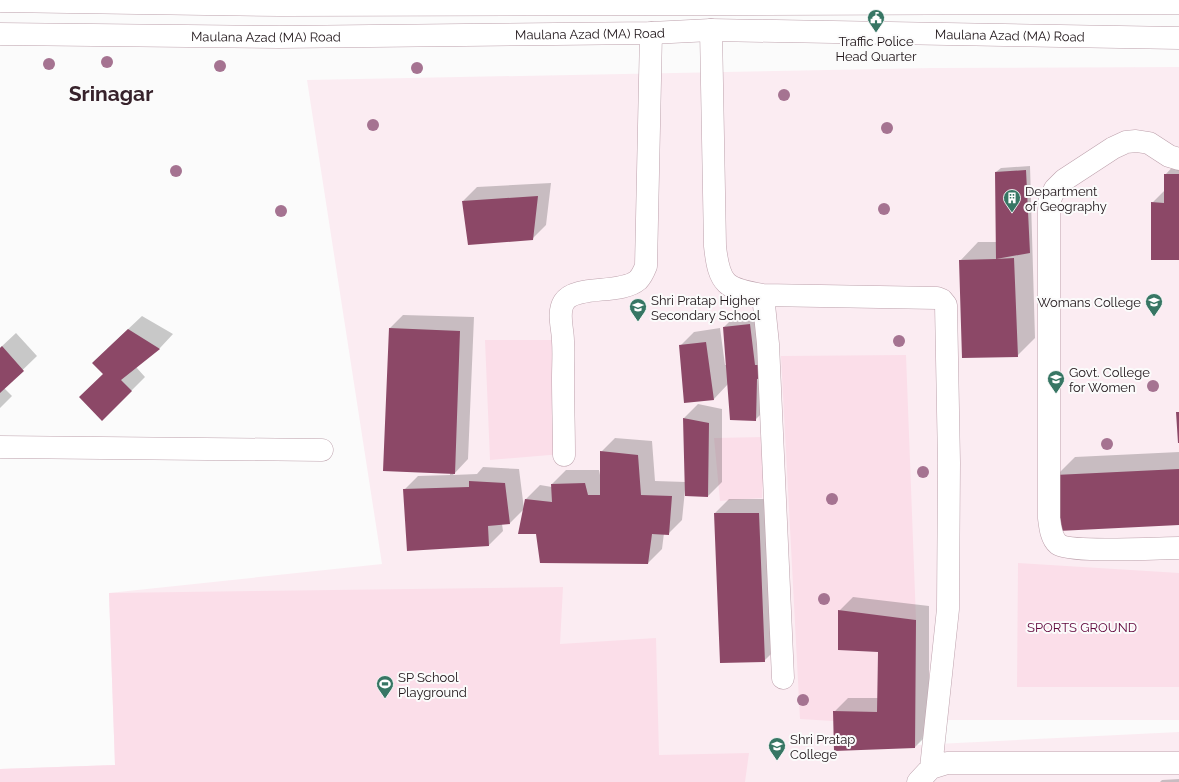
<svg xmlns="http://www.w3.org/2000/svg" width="1179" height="782" font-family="Raleway,sans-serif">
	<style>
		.built { fill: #fbecf2 }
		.green { fill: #fbdee9 }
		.shadow { fill: #0003 }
		.building { fill: #8c4867 }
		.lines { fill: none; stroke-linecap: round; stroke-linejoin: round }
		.minor-casing { stroke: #bda1ac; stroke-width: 23 }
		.major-casing { stroke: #bda1ac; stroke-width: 23 }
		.minor { stroke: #fff; stroke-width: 22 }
		.major { stroke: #fff; stroke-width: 22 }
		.tree { fill: #a57391 }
		.labels { text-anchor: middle; stroke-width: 4; stroke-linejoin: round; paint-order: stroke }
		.street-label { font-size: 13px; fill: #1f1519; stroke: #fbfbfb }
		.poi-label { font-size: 13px; fill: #1f1519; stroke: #fbfbfb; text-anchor: start }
		.park-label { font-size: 13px; fill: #5f043a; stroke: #fbfbfb }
		.town-label { font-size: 21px; font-weight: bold; fill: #37222b; stroke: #fbfbfb }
	</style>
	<rect width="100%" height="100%" fill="#fbfbfb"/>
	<path class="built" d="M1179 67V720H933L917 745 1179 732V782H0V769L115 765 109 593 382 564 307 80 932 68Z"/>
	<path class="green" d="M485 340H559L562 454 490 460Z
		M906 355 916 620 838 611V650L878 652 877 712 833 721 800 719 781 356Z
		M765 437 762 498 720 501 714 438Z
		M1018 563 1179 573V687H1017Z
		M563 587 560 644 656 638 659 755 749 753 745 782H0V769L115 765 109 593Z"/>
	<path class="shadow" d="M1179 160V259L1152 203 1165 190V175Z
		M1030 166 1035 338 1017 356 960 261 978 242H997L996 172 1001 168Z
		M551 183 546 225 532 239 463 201 477 187Z
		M764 311 769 406 755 420 728 384 714 399 685 402 680 346 694 332 720 328 725 365H727L724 327 738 313Z
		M403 315 474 317 468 459 453 475 477 474 483 467 519 469 524 509 510 523 502 524 503 531 489 545 408 550 404 490 418 476 450 475V473L389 329Z
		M142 316 173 334 160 348 136 367 145 377 131 391 104 374 107 349Z
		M16 333 37 356 4 388 12 396 0 408V348Z
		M698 404 722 409V482L708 496 685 490 682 520 668 534 664 533 662 549 648 563 537 533 526 499 540 485 552 487V484L566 470H599L600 475 601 452 615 438 652 441 655 481 686 482 684 418Z
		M1179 452V524L1056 476 1075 457Z
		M729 499H772L778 647 764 661 715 513Z
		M853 597 929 606V733L915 747 834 712 848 698H879V651L839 611Z
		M1179 779V782H1160L1162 780Z"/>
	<path class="building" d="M1026 170 1030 253 996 259 1014 258 1018 357 962 358 959 260 996 259 995 172Z
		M1164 174H1179V260H1151V202L1164 203Z
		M538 196 533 240 468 245 462 201Z
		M750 324 755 365H762L764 378 757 379 756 421 730 420 723 327Z
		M389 328 460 331 455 474 383 471Z
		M128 329 160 349 121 380 132 391 102 421 79 397 103 374 92 363Z
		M706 342 714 400 684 403 679 345Z
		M2 346 24 371 0 393V348Z
		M1176 412H1179V443H1178Z
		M683 418 709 423 708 497 685 496Z
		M600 451 638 455 641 495 672 496 669 535 652 534 648 564 540 563 536 534H518L525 499 552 502 551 484 585 483 588 495H600Z
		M1179 469V525L1058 531 1055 475Z
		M469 481 505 483 510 524 488 526 489 546 407 551 403 489 469 487Z
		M714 513H759L765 662 720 663Z
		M838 610 916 620 915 748 834 751 833 711 877 712 878 652 838 650Z"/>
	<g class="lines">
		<defs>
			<path id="minor" d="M711 30 715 246C719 285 726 289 763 295L937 298 942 300 946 305 949 463 948 609 931 768
				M1179 159 1169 156 1149 143 1136 141 1126 142 1113 148 1064 180 1055 189 1050 199 1049 211V518C1050 526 1051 538 1058 544 1069 553 1159 548 1179 548
				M763 295 768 344 783 678
				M0 447 322 450
				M564 455C564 429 563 403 563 378 563 366 564 353 563 341 563 329 557 313 564 302 575 284 621 295 638 280 642 276 644 271 646 266L651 33
				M918 782 931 768 947 763H1179"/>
			<g id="major">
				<path d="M0 1 280 5 1179 3"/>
				<path id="s1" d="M0 34 279 37 651 33 711 30 1179 38"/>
			</g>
		</defs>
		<use href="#minor" class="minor-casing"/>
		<use href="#major" class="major-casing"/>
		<use href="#minor" class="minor"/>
		<use href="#major" class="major"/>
	</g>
	<g class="tree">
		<circle cx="107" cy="62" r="6"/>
		<circle cx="49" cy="64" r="6"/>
		<circle cx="220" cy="66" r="6"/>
		<circle cx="417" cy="68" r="6"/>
		<circle cx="784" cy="95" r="6"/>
		<circle cx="373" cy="125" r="6"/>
		<circle cx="887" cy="128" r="6"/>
		<circle cx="176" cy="171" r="6"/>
		<circle cx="884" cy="209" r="6"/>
		<circle cx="281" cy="211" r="6"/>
		<circle cx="899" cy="341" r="6"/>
		<circle cx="1153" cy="386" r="6"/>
		<circle cx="1107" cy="444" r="6"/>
		<circle cx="923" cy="472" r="6"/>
		<circle cx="832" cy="499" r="6"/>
		<circle cx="824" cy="599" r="6"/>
		<circle cx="803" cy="700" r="6"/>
	</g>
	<defs>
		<symbol id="civic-pin" viewBox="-11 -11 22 30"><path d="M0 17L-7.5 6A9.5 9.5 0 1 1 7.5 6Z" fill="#377664" stroke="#fbfbfb"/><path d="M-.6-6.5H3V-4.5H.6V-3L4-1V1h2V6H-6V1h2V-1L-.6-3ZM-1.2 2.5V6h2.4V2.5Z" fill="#fff"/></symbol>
		<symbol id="building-pin" viewBox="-11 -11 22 30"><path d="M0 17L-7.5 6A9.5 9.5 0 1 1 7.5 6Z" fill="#377664" stroke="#fbfbfb"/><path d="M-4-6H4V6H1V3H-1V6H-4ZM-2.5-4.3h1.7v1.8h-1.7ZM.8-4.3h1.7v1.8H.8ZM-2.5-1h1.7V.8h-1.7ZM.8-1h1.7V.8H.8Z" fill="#fff"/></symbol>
		<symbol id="school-pin" viewBox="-11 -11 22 30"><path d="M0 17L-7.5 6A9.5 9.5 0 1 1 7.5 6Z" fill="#377664" stroke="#fbfbfb"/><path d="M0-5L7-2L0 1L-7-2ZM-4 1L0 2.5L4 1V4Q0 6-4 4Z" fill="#fff"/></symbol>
		<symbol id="university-pin" viewBox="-11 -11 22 30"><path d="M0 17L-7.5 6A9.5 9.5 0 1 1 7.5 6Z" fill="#377664" stroke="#fbfbfb"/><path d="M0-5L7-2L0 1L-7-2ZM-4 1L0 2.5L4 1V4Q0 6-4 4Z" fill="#fff"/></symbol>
		<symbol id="stadium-pin" viewBox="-11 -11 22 30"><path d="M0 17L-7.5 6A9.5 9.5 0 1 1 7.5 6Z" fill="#377664" stroke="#fbfbfb"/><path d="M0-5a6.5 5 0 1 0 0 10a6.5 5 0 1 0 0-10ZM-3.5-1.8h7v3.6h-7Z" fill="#fff"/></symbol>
	</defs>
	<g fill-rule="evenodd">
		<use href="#civic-pin" x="866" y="8" width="20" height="27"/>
		<use href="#building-pin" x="1002" y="188" width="20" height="27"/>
		<use href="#school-pin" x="1144" y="292" width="20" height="27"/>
		<use href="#school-pin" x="628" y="297" width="20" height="27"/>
		<use href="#university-pin" x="1046" y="369" width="20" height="27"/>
		<use href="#stadium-pin" x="375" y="674" width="20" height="27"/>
		<use href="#university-pin" x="767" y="736" width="20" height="27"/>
	</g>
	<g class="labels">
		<g class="street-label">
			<text dy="5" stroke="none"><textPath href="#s1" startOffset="590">Maulana Azad (MA) Road</textPath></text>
			<text dy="5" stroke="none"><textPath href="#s1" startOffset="1010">Maulana Azad (MA) Road</textPath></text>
			<text dy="5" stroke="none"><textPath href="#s1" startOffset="266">Maulana Azad (MA) Road</textPath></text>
		</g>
		<g class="poi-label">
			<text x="876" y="46" text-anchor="middle">Traffic Police<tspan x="876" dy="15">Head Quarter</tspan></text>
			<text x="1025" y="196">Department<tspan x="1025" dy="15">of Geography</tspan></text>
			<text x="651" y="305">Shri Pratap Higher<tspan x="651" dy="15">Secondary School</tspan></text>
			<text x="1141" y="307" text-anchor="end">Womans College</text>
			<text x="1069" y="377">Govt. College<tspan x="1069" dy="15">for Women</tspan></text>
			<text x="398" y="682">SP School<tspan x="398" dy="15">Playground</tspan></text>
			<text x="790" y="744">Shri Pratap<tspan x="790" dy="15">College</tspan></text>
		</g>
		<g class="park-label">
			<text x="1082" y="632">SPORTS GROUND</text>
		</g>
		<g class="town-label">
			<text x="111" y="101">Srinagar</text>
		</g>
	</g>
</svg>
